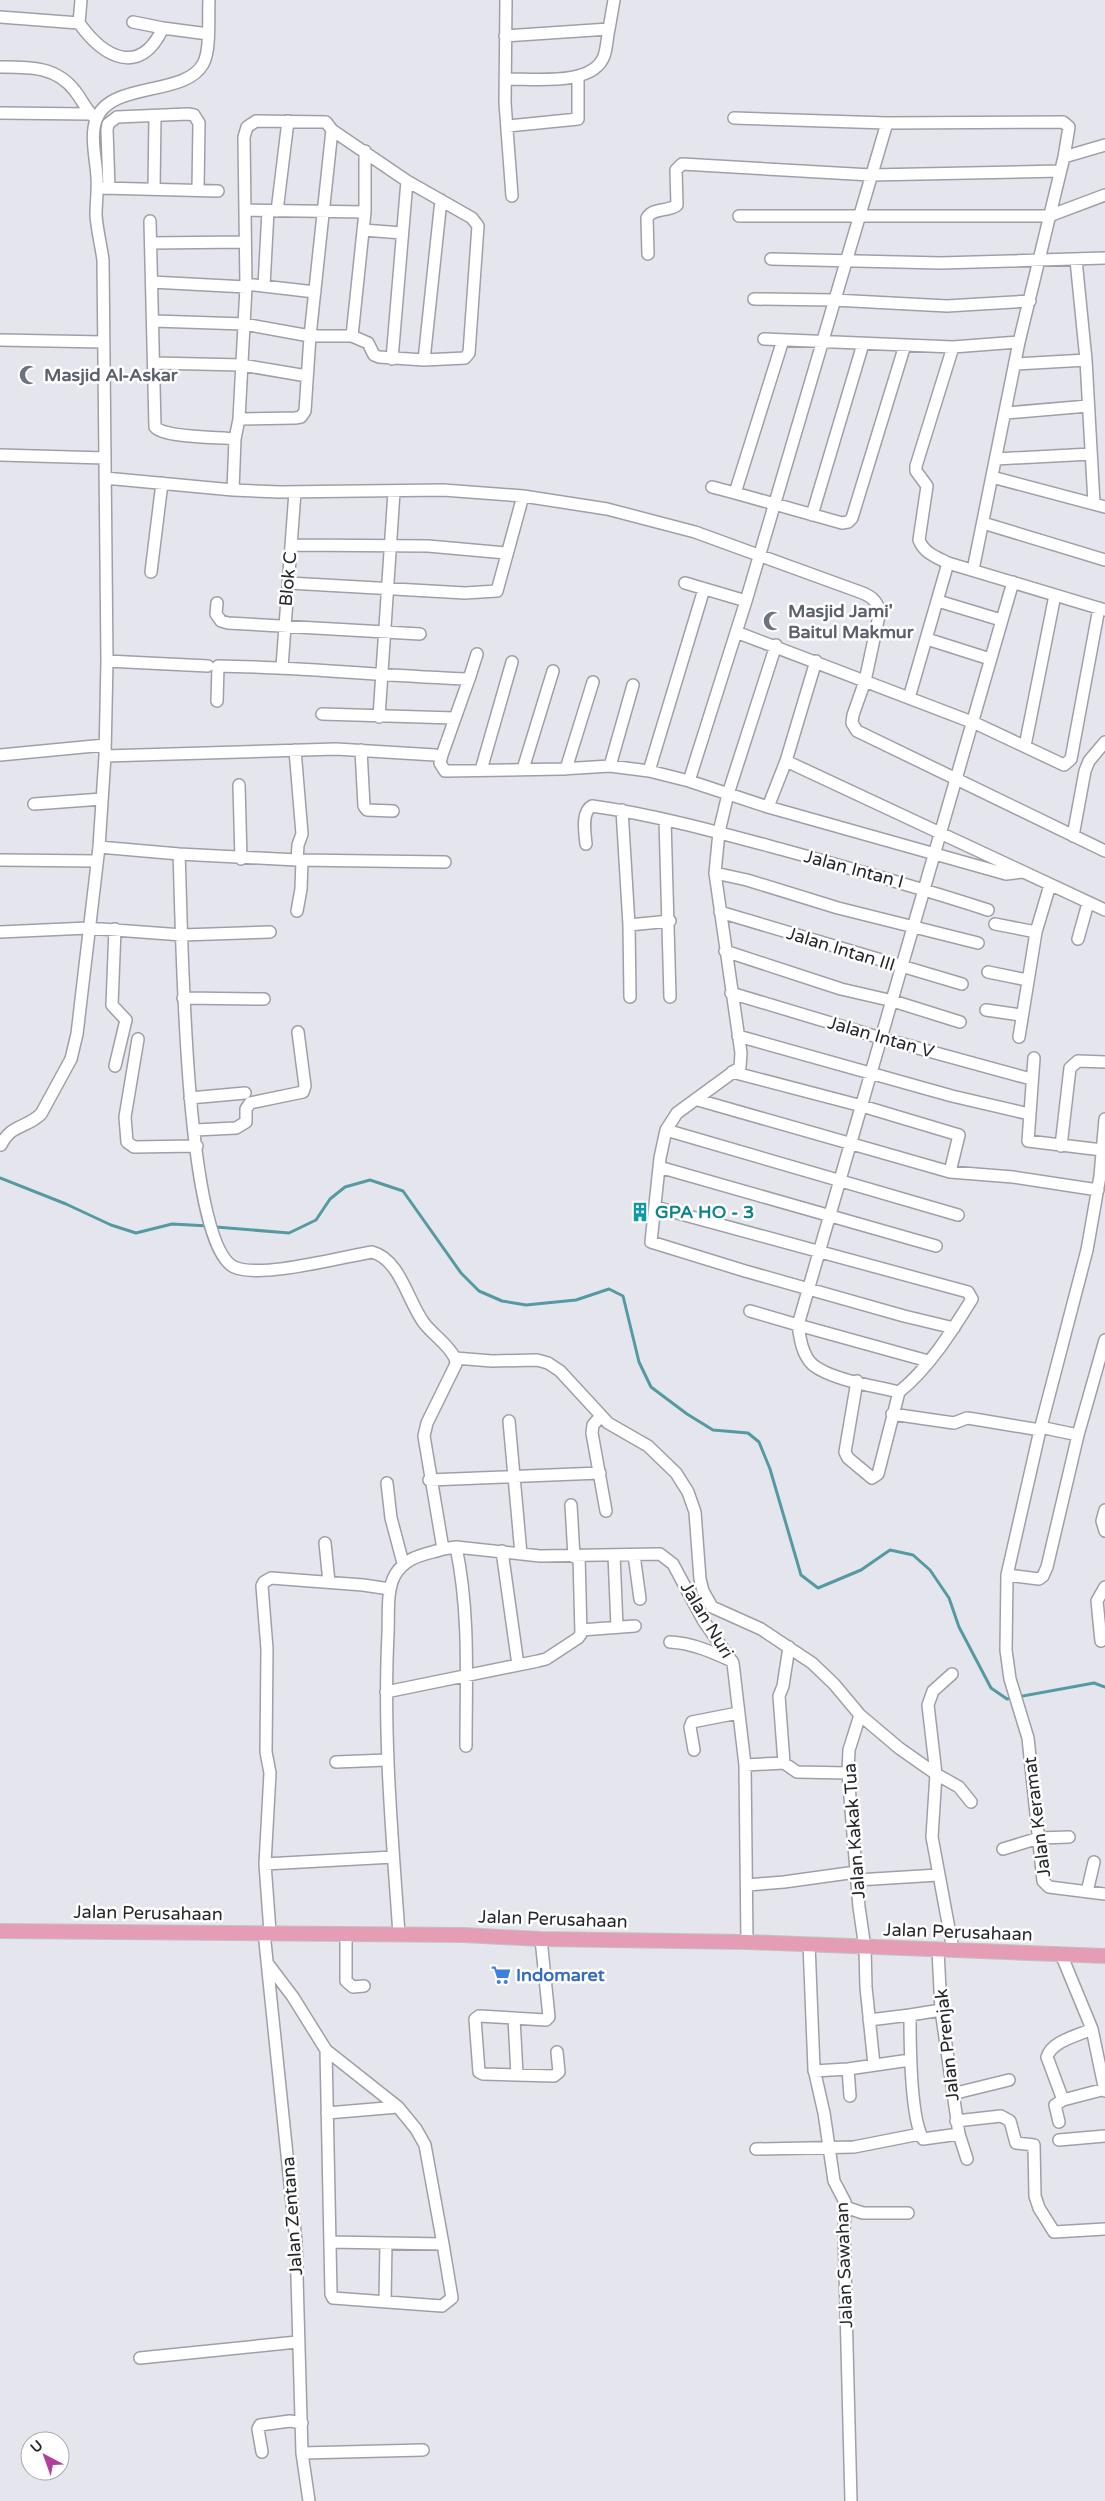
<svg xmlns="http://www.w3.org/2000/svg" width="1105" height="2501" font-family="'Varela Round',sans-serif">
	<style>
		.lines { fill: none; stroke-linecap: round; stroke-linejoin: round }
		.stream { stroke: #559aa2; stroke-width: 3 }
		.minor-casing { stroke: #9fa0a7; stroke-width: 14 }
		.major-casing { stroke: #c2c3c3; stroke-width: 16 }
		.minor { stroke: #fff; stroke-width: 11 }
		.major { stroke: #e59db6; stroke-width: 14 }
		.labels { text-anchor: middle; stroke-width: 5; stroke-linejoin: round; paint-order: stroke }
		.worship-label { font-size: 18px; font-weight: bold; fill: #5b616d; stroke: #fff; text-anchor: start }
		.street-label { font-size: 18px; fill: #262729; stroke: #fff }
		.culture-label { font-size: 18px; font-weight: bold; fill: #0d838f; stroke: #fff; text-anchor: start }
		.shop-label { font-size: 18px; font-weight: bold; fill: #366cbe; stroke: #fff; text-anchor: start }
	</style>
	<rect width="100%" height="100%" fill="#e5e6ed"/>
	<g class="lines">
		<path class="stream" d="M0 1178 66 1204 111 1225 136 1233 172 1224 209 1226
			M216 1227 289 1233 316 1220 330 1199 345 1187 370 1180 403 1191 461 1273 479 1291 502 1301 526 1305 576 1300 609 1289 623 1296 639 1362 651 1387 687 1414 713 1430 748 1433 759 1442 770 1469 801 1575 818 1588 861 1570 890 1550 913 1555 930 1570 949 1598 959 1627 991 1688 1007 1699 1094 1683 1105 1687"/>
		<defs>
			<path id="minor" d="M506 0 505 103 512 196
				M0 17 79 23C104 58 140 77 163 28L208 34
				M133 22 163 28
				M79 23 81 0
				M505 36 609 29 614 0
				M0 67C29 67 56 66 75 91 83 101 86 111 96 119
				M505 79C532 78 593 87 604 56 607 48 607 37 609 29
				M0 113 89 114
				M734 118 887 123 1063 122 1069 127 1064 157 1019 342 973 570
				M508 126 578 119V78
				M1064 157 1105 145
				M102 188 218 191
				M109 188 107 130 108 124 117 117 188 114 194 115 199 123 198 189
				M154 189 155 116
				M245 210 365 212
				M277 211 288 121
				M739 216H1049L1105 195
				M150 221 155 427C165 438 218 437 235 439
				M363 230 402 233
				M151 243 244 242
				M648 254 647 218C653 207 669 212 677 205L676 170 682 164 871 175 1060 171
				M771 259 941 263 1105 258
				M1076 260 1086 360 1094 503
				M152 282 246 287
				M246 284 315 292
				M264 286 268 211
				M754 299 834 300 947 306 1030 301
				M154 321 244 324 310 336H352L368 343 374 355 379 357 424 360 465 358 469 353 478 226 472 218 407 181 332 130 326 122 256 121 247 127 244 137 246 287 239 419 235 439 233 490
				M352 336 365 212V151
				M764 339 953 347 1019 342
				M0 340 104 342
				M783 340 735 493 842 523 848 522 852 518 905 345
				M953 347 916 466V471L927 486 919 540C924 553 936 557 948 563L1105 610
				M392 359 407 181
				M424 360 441 200
				M155 363 242 365 307 376
				M1016 364 1086 360
				M1006 413 1088 406
				M239 419 295 418 301 417 305 411 310 336 332 130
				M0 455 105 458
				M996 459 1091 454
				M992 477 1105 507
				M105 478 233 490 280 492 443 490 523 496 607 509 695 532 860 592C871 596 876 600 880 611L865 681 853 715 852 723 857 731 1105 851
				M712 487 735 493
				M812 515 863 344
				M983 523 1105 560
				M291 545 428 546 506 553
				M151 572 162 483
				M289 583 465 593 497 591 523 496
				M685 583 746 601
				M938 601 1001 620
				M217 603 216 614 221 621 228 623 420 634
				M736 632 977 724 1064 765 1071 759 1099 608
				M927 639 990 659
				M776 645 728 794 719 832 715 873 741 1053 740 1067 677 1113 666 1130 660 1158 651 1242 745 1271 904 1316 954 1328
				M107 661 208 666
				M282 667 295 492
				M469 679 477 654
				M909 698 948 563
				M217 701 218 666C302 667 385 676 469 679L442 755 440 763 445 771 561 769 610 766 649 771 689 781 768 807 786 761 816 661
				M322 714 454 718
				M379 717 394 492
				M1025 746 1055 595
				M295 750 302 834 298 845 297 860
				M361 750 364 806 367 810 393 811
				M0 755 105 745
				M105 756 336 749 435 755
				M786 761 1105 910
				M610 766 633 685
				M523 769 553 671
				M566 769 593 682
				M481 770 512 662
				M649 771 704 589
				M689 781 746 601 887 123
				M239 785 241 859
				M34 804 102 799
				M768 807 1006 874 1023 872
				M622 810 629 925 630 997
				M665 820 670 997
				M1073 836 1085 771 1089 761 1105 742
				M586 844C585 833 581 812 592 806 657 815 721 833 784 850 853 869 921 888 988 910
				M99 847 179 854C182 916 183 1243 234 1267 261 1279 341 1257 372 1252 400 1259 408 1302 424 1323 433 1335 448 1344 455 1358L456 1364 427 1423 424 1436 443 1549C424 1555 406 1556 395 1575 386 1591 389 1616 388 1634 383 1735 392 1834 399 1934
				M179 854 297 860 445 862
				M0 860 97 861
				M715 873 747 880 838 908 978 943
				M297 911 301 889 302 860
				M720 912 962 984
				M995 924 1036 932
				M629 925 670 921
				M0 932 88 928 182 935 270 932
				M1078 939 1088 903
				M725 951 841 989 893 1001 960 1022
				M988 972 1027 980
				M731 993 881 1038 1031 1079
				M183 998 264 999
				M986 1010 1021 1015
				M738 1036 952 1096 1029 1114
				M1019 1037 1036 932 1050 885
				M138 1039 125 1117 127 1142 134 1147 197 1146
				M1034 1058 1028 1141 1102 1150
				M115 1066 126 1020 112 1005 115 929
				M732 1072 862 1106 959 1135 950 1172
				M190 1098 245 1093
				M698 1100 950 1172 1013 1177 1098 1190
				M1105 1119 1100 1176 1087 1250 1040 1430 1007 1575 1039 1579 1043 1576 1047 1567 1078 1435 1105 1340
				M195 1130 236 1128 246 1122V1109L250 1103 303 1092 305 1086 298 1032
				M666 1130 958 1215
				M1 1145C11 1124 27 1128 41 1114L71 1059 77 1034 99 847 105 756 107 661 103 260C101 245 97 230 96 215 96 202 98 190 97 177 96 160 90 136 96 120 109 81 185 97 203 64 211 50 208 17 209 0
				M1061 1146 1070 1068 1078 1061 1105 1062
				M659 1167 936 1246
				M655 1207 968 1292 972 1299C952 1331 929 1368 899 1392 875 1386 832 1380 813 1365 802 1355 800 1338 798 1325L928 1361
				M750 1311 798 1325 1013 582
				M455 1358 492 1361 537 1360 548 1363 560 1371 608 1423 648 1446 676 1473 688 1492 695 1512 700 1579 703 1591 712 1607 761 1629 812 1663 834 1684 860 1715 899 1748 936 1774 959 1787 971 1802
				M857 1381 845 1452 848 1458 872 1478 878 1474 899 1392
				M892 1414 954 1423 967 1418 974 1419 1040 1430
				M601 1416 593 1425 592 1433 606 1511
				M509 1421 521 1554
				M1040 1427 1078 1435
				M429 1480 600 1473
				M387 1483 391 1518 403 1563
				M571 1505 574 1557
				M1105 1510 1102 1521 1105 1531
				M325 1543 329 1582
				M456 1547C470 1613 466 1680 466 1746
				M443 1549 456 1547 540 1556 660 1554 673 1564 703 1620 733 1663 745 1765 747 1942
				M502 1551 518 1665
				M614 1555 617 1627
				M634 1555 640 1599
				M1007 1575 1006 1650 1010 1679 1028 1738 1043 1881 1049 1887 1105 1894
				M581 1630 635 1626
				M1101 1641 1097 1601 1105 1587
				M670 1642C692 1643 712 1652 732 1661
				M952 1674 933 1691 928 1705 936 1774 932 1837 953 1950
				M386 1692 538 1661 546 1659 578 1638 581 1634 579 1556
				M860 1715 849 1750 848 1773 859 1907 865 1948 866 1987 874 2065
				M694 1750 690 1727 692 1722 738 1713
				M336 1762 387 1760
				M784 1763 779 1696 783 1686 789 1647
				M745 1765 784 1763 797 1772 848 1773
				M1003 1849 1039 1838 1069 1837
				M265 1864 393 1857
				M857 1880 938 1875
				M747 1885 784 1882 856 1872
				M1087 1892 1094 1862
				M264 1932 296 2242 302 2453 309 2501
				M270 1932 265 1864 270 1773 266 1752 267 1649 262 1586 264 1582 271 1578 363 1585 390 1589
				M346 1934V1981L353 1987 364 1986
				M541 1939 549 2017 546 2020 479 2016 475 2019 479 2072 483 2074 554 2076 559 2072 557 2052
				M809 1944 814 2069 824 2113 834 2181 845 2202 844 2231 851 2501
				M938 1950 941 2010 959 2134 923 2139C910 2117 910 2042 910 2015L941 2010
				M1061 1954 1092 2029 1105 2091
				M268 1964 293 1997 326 2050 398 2107 416 2129 425 2145 443 2244 330 2242
				M514 2018 517 2075
				M869 2020 910 2015
				M326 2050 331 2294 333 2298 442 2306 452 2298 443 2244
				M848 2069 850 2096
				M814 2071 848 2069 910 2060
				M952 2094 1009 2080
				M1063 2100 1105 2089
				M327 2113 398 2107
				M956 2121 1001 2116 1010 2121 1016 2143 1034 2145 1035 2196 1039 2208 1054 2232 1105 2229
				M1059 2122 1055 2105 1063 2100 1047 2057C1052 2041 1077 2036 1092 2029
				M959 2134 967 2159
				M1059 2140 1105 2136
				M756 2149 854 2147 920 2134
				M845 2207 863 2213H908
				M385 2302 386 2243
				M140 2358 297 2342
				M262 2452 258 2429 260 2425 290 2421 302 2423
				M302 2453 423 2450"/>
			<path id="major" d="M0 1931 464 1935 541 1939 747 1942 1105 1956"/>
		</defs>
		<use href="#minor" class="minor-casing"/>
		<use href="#major" class="major-casing"/>
		<use href="#minor" class="minor"/>
		<use href="#major" class="major"/>
	</g>
	<defs>
		<symbol id="mosque-bare" viewBox="-9 -9 18 18"><path d="M3.5-4.9A6 6 0 1 0 3.5 4.9A5 5 0 1 1 3.5-4.9Z" fill="#6b7280" stroke="#fff" stroke-width="2.5" paint-order="stroke"/></symbol>
		<symbol id="building-bare" viewBox="-9 -9 18 18"><path d="M-4-6H4V6H1V3H-1V6H-4ZM-2.5-4.3h1.7v1.8h-1.7ZM.8-4.3h1.7v1.8H.8ZM-2.5-1h1.7V.8h-1.7ZM.8-1h1.7V.8H.8Z" fill="#0f9aa8" stroke="#fff" stroke-width="2.5" paint-order="stroke"/></symbol>
		<symbol id="supermarket-bare" viewBox="-9 -9 18 18"><path d="M-6-5.5h2.5l.6 2H6L4.5 2H-2.5L-4.4-4H-6ZM-1.5 3.2a1.3 1.3 0 1 0 .1 0ZM3 3.2a1.3 1.3 0 1 0 .1 0Z" fill="#3f7fe0" stroke="#fff" stroke-width="2.5" paint-order="stroke"/></symbol>
	</defs>
	<g fill-rule="evenodd">
		<use href="#mosque-bare" x="15" y="361" width="28" height="28"/>
		<use href="#mosque-bare" x="759" y="607" width="28" height="28"/>
		<use href="#building-bare" x="626" y="1198" width="28" height="28"/>
		<use href="#supermarket-bare" x="487" y="1961" width="28" height="28"/>
	</g>
	<g class="labels">
		<g class="worship-label">
			<text x="44" y="381">Masjid Al-Askar</text>
			<text x="788" y="617">Masjid Jami'<tspan x="788" dy="21">Baitul Makmur</tspan></text>
		</g>
		<g class="street-label">
			<text transform="translate(288 579) rotate(-85)" y="6">Blok C</text>
			<text transform="translate(854 869) rotate(15)" y="6">Jalan Intan I</text>
			<text transform="translate(841 949) rotate(17)" y="6">Jalan Intan III</text>
			<text transform="translate(881 1037) rotate(16)" y="6">Jalan Intan V</text>
			<text transform="translate(707 1620) rotate(59)" y="6">Jalan Nuri</text>
			<text transform="translate(1037 1817) rotate(-97)" y="6">Jalan Keramat</text>
			<text transform="translate(854 1831) rotate(-94)" y="6">Jalan Kakak Tua</text>
			<text transform="translate(148 1913) rotate(1)" y="6">Jalan Perusahaan</text>
			<text transform="translate(553 1919) rotate(2)" y="6">Jalan Perusahaan</text>
			<text transform="translate(958 1932) rotate(2)" y="6">Jalan Perusahaan</text>
			<text transform="translate(947 2045) rotate(-96)" y="6">Jalan Prenjak</text>
			<text transform="translate(292 2216) rotate(-94)" y="6">Jalan Zentana</text>
			<text transform="translate(844 2265) rotate(-92)" y="6">Jalan Sawahan</text>
		</g>
		<g class="culture-label">
			<text x="655" y="1218">GPA HO - 3</text>
		</g>
		<g class="shop-label">
			<text x="516" y="1981">Indomaret</text>
		</g>
	</g>
	<g transform="translate(45 2456) rotate(319)"><circle r="24" fill="#ffffff" stroke="#a8a9a9"/>
	<path d="M0-4L9 19L0 12L-9 19Z" fill="#b2409a"/>
	<text y="-8" font-size="14" font-weight="bold" text-anchor="middle" fill="#262729">U</text>
	</g>
</svg>
